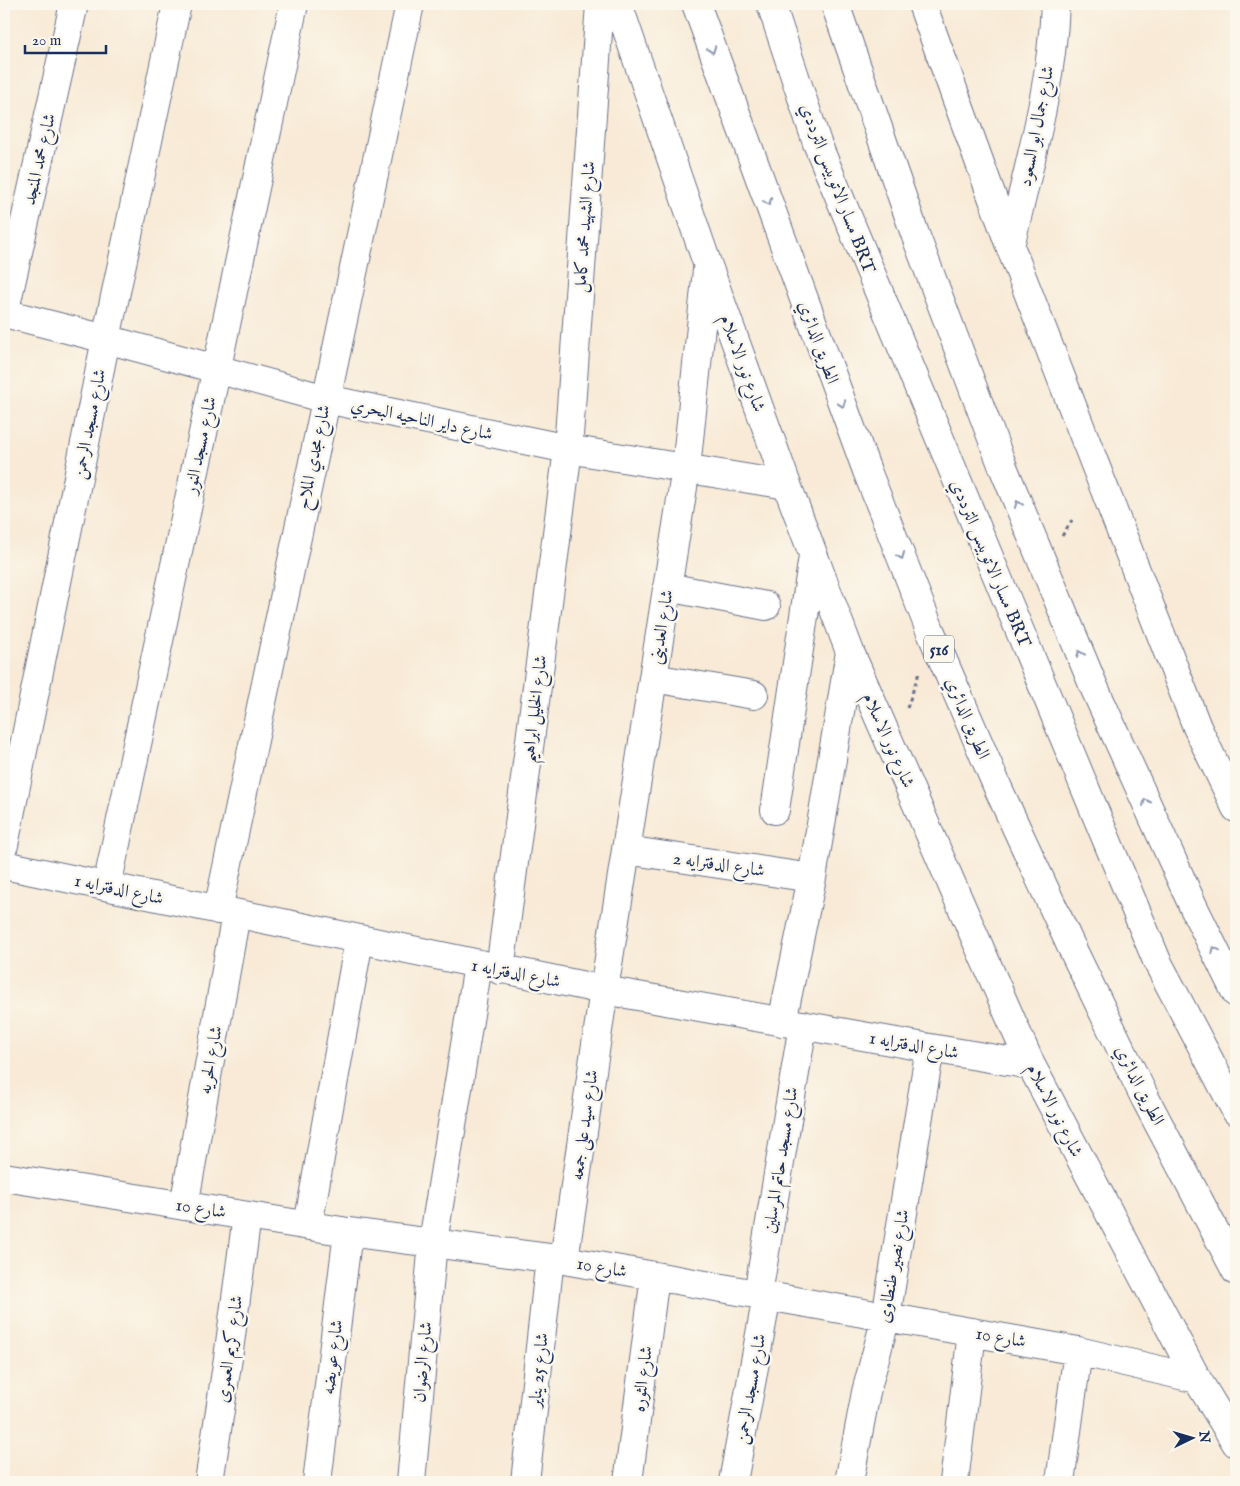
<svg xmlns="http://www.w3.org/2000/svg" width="1240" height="1486" font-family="'IM FELL English',Amiri,serif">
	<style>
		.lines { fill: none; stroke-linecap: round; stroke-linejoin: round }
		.minor-casing { stroke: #687088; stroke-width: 30 }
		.highway-casing { stroke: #687088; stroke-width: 30 }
		.path { stroke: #687088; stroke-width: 3; stroke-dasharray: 4 4; stroke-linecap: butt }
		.minor { stroke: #fff; stroke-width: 28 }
		.highway { stroke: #fff; stroke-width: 28 }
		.oneway { stroke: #8d97ae }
		.labels { text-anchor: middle; stroke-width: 5; stroke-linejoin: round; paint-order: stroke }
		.shield { fill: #fbf7ec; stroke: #5e6b89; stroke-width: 1 }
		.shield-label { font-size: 16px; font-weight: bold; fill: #1b2f5e }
		.street-label { font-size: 18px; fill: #1b2f5e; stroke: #fbf7ec }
	</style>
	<rect width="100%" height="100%" fill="#fbf7ec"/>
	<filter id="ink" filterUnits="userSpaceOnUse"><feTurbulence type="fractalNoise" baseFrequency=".02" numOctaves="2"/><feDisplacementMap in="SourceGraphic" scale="10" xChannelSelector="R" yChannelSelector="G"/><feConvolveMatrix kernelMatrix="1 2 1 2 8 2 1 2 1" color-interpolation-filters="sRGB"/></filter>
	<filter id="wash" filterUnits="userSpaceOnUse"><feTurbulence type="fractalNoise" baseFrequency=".0096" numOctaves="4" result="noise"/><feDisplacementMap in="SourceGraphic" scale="20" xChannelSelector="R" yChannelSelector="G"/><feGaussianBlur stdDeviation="1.12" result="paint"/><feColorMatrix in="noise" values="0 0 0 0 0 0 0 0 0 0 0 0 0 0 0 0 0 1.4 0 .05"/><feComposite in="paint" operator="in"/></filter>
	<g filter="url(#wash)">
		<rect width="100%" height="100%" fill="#f8ead6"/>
	</g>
	<g filter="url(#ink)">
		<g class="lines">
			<defs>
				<path id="minor" d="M618 4 707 263 787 485 850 652 1031 1065 1197 1379 1236 1443
					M771 4 817 143 1157 961 1236 1111
					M922 4 1010 246 1197 727 1236 808
					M1010 246C1029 166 1052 86 1055 4
					M4 313 106 339 326 399 568 449 787 485
					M4 314 74 4
					M667 587 766 606
					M653 678 754 695
					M775 810 813 556
					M4 845 106 339 177 4
					M626 850 812 878
					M4 865 604 990 930 1048 1031 1065
					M107 886 294 4
					M218 910 410 4
					M500 970 568 449 600 4
					M782 1022 812 878 850 652
					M4 1177 348 1232 564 1260 1078 1351 1197 1379
					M184 1206 236 914
					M308 1225 359 940
					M564 1260 604 990 686 468 707 270
					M758 1294 803 1025
					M209 1482 228 1358 247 1216
					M317 1482 348 1232
					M411 1482 433 1242 478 965
					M525 1482 550 1258
					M628 1482 655 1276
					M733 1482 767 1296
					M849 1482 866 1392 886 1317 930 1048
					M954 1482 972 1332
					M1060 1482 1078 1351"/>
				<path id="highway" d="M696 4 867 471 930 630 998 788 1070 944 1145 1098 1236 1271
					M835 4 915 234 1001 462 1094 687 1194 908 1236 993"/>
			</defs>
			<use href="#minor" class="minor-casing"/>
			<use href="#highway" class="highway-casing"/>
			<path class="path" d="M1062 536 1072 520
				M907 708 919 673"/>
			<use href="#minor" class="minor"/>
			<use href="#highway" class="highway"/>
		</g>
		<defs><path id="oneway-chevron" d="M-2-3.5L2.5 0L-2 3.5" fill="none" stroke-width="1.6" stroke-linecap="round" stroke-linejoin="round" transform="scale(1.25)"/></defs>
		<g class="oneway">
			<use href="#oneway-chevron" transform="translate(712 50) rotate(70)"/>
			<use href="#oneway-chevron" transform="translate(768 202) rotate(70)"/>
			<use href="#oneway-chevron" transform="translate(842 404) rotate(70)"/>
			<use href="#oneway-chevron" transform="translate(1018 504) rotate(-112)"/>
			<use href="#oneway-chevron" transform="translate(901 556) rotate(68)"/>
			<use href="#oneway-chevron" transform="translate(1080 654) rotate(-113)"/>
			<use href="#oneway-chevron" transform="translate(1146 802) rotate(-114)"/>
			<use href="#oneway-chevron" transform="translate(1215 950) rotate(-116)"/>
		</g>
	</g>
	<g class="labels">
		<rect class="shield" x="924" y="635.5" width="30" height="27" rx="4"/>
		<g class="shield-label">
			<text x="939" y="655">516</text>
		</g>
		<g class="street-label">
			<text transform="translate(1036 126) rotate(-79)" y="6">شارع جمال ابو السعود</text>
			<text transform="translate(39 159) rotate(-77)" y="6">شارع محمد المنجد</text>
			<text transform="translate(838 188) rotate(69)" y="6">مسار الاتوبيس الترددي BRT</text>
			<text transform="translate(584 227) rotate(-86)" y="6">شارع الشهيد محمد كامل</text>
			<text transform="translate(819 342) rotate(70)" y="6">الطريق الدائري</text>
			<text transform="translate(743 363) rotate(70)" y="6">شارع نور الاسلام</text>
			<text transform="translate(422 419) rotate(12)" y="6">شارع داير الناحيه البحري</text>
			<text transform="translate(89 424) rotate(-79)" y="6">شارع مسجد الرحمن</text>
			<text transform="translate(200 445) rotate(-78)" y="6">شارع مسجد النور</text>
			<text transform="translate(313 457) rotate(-78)" y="6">شارع مجدي الملاح</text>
			<text transform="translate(991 563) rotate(67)" y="6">مسار الاتوبيس الترددي BRT</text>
			<text transform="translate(661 627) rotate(-81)" y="6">شارع العدينى</text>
			<text transform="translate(534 709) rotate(-83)" y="6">شارع الخليل ابراهيم</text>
			<text transform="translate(968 718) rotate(67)" y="6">الطريق الدائري</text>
			<text transform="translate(889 740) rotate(66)" y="6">شارع نور الاسلام</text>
			<text transform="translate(719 864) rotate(8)" y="6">شارع الدفترايه 2</text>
			<text transform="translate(119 889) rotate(12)" y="6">شارع الدفترايه 1</text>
			<text transform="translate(516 973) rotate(11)" y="6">شارع الدفترايه 1</text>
			<text transform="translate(914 1045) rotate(10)" y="6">شارع الدفترايه 1</text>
			<text transform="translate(210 1060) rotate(-80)" y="6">شارع الحريه</text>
			<text transform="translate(1140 1085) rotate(63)" y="6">الطريق الدائري</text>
			<text transform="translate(1055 1110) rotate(63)" y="6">شارع نور الاسلام</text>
			<text transform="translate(584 1125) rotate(-82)" y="6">شارع سيد على جمعه</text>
			<text transform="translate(780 1160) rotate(-81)" y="6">شارع مسجد حاتم المرسلين</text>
			<text transform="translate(201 1208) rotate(9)" y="6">شارع 10</text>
			<text transform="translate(893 1266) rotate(-80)" y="6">شارع نصير طنطاوى</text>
			<text transform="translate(602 1267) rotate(10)" y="6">شارع 10</text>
			<text transform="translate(1001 1337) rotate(10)" y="6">شارع 10</text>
			<text transform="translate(229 1349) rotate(-82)" y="6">شارع كريم العمرى</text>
			<text transform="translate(332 1357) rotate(-83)" y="6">شارع عويضه</text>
			<text transform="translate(422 1362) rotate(-85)" y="6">شارع الرضوان</text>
			<text transform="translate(538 1370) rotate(-84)" y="6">شارع 25 يناير</text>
			<text transform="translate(642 1379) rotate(-83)" y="6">شارع الثوره</text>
			<text transform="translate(750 1389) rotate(-80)" y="6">شارع مسجد الرحمن</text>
		</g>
	</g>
	<rect width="1240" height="1486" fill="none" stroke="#fbf7ec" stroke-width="20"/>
	<g transform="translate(1192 1438) rotate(85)" stroke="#fbf7ec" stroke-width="4" paint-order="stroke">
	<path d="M0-4L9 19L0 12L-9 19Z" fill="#1b2f5e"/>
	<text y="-8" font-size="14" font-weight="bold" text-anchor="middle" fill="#1b2f5e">N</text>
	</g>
	<path d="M25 45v8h81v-8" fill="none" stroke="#1b2f5e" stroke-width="2.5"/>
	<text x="32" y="45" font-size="15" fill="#1b2f5e" stroke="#fbf7ec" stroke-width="4" paint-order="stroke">20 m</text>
</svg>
